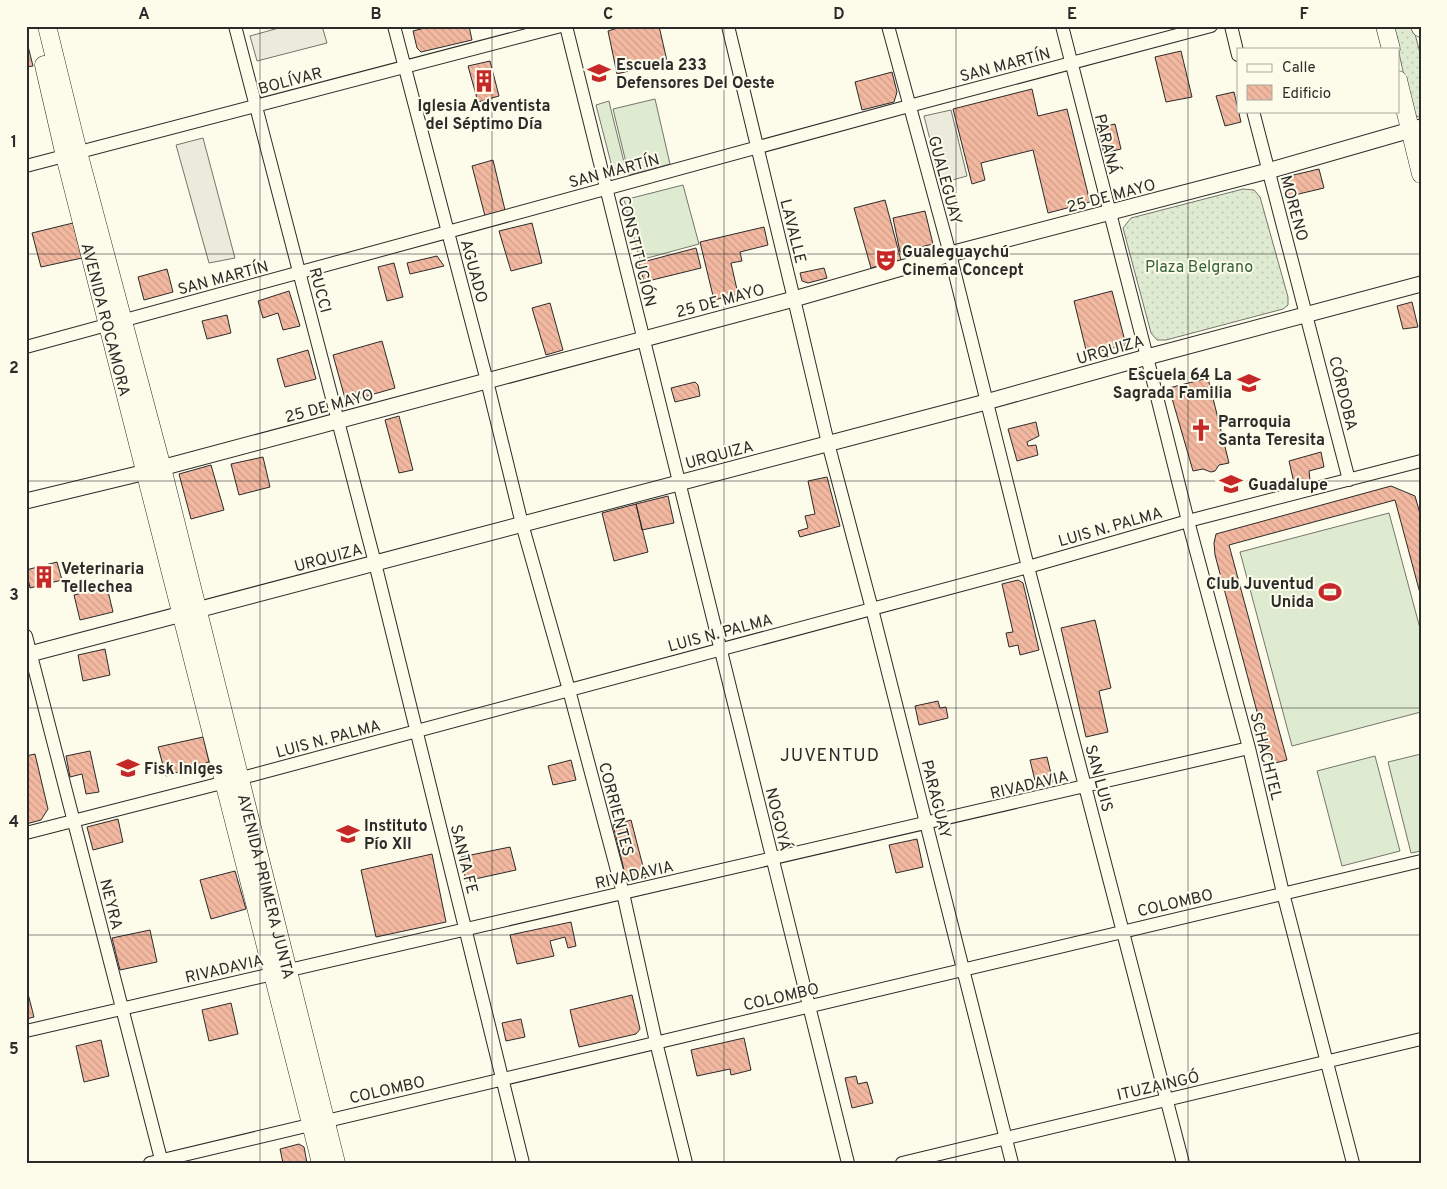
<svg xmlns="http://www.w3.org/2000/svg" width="1447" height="1189" font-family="Overpass,sans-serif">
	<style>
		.grass { fill: url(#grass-dots); stroke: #74746e }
		.pitch { fill: #deebd1; stroke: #74746e }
		.parking { fill: #eceadb; stroke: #74746e }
		.building { fill: url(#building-back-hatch); stroke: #2b2b2b }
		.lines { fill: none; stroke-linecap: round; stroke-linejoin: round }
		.minor-casing { stroke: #2b2b2b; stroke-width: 14 }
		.tertiary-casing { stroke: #2b2b2b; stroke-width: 17 }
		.secondary-casing { stroke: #2b2b2b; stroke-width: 19 }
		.minor { stroke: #fdfbea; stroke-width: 12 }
		.tertiary { stroke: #fdfbea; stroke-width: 15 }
		.secondary { stroke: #fdfbea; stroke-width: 18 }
		.grid { fill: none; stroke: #2b2b2b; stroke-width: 1; stroke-opacity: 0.55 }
		.labels { text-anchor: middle; stroke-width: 4; stroke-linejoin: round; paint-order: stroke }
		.poi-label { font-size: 16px; font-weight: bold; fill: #2b2b2b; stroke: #fdfbea; text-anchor: start }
		.street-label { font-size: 16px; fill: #2b2b2b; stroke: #fdfbea }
		.park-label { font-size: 16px; fill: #34623c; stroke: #fdfbea }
		.neighbourhood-label { font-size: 18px; letter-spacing: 1px; fill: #2b2b2b; stroke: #fdfbea }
		.neatline { fill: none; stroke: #2b2b2b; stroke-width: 2 }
		.grid-label { font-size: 16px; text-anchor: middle; font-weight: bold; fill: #2b2b2b }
	</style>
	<defs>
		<pattern id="grass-dots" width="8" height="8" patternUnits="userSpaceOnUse" patternTransform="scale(1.25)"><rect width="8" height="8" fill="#deebd1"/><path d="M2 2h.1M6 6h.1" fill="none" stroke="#bfcab4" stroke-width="1.8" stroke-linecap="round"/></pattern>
		<pattern id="building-back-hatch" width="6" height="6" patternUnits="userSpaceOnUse" patternTransform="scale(1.25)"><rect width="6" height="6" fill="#f2b8a0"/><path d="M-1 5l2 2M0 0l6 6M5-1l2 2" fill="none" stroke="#d09e8a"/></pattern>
	</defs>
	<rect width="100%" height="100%" fill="#fdfbea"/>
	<path class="grass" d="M1393 26H1413L1421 57V118L1414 115 1412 112Z
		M1243 189 1254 190 1260 197 1288 297V305L1283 309 1166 340H1157L1151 333 1123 228 1131 218Z"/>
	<path class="pitch" d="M655 99 670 164 629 175 613 109Z
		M609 101 611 110 627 174 612 167 596 105Z
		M683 185 699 244 640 260 624 200Z
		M1389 513 1421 632V712L1292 746 1240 552Z
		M1421 754V851L1411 853 1388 762Z
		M1375 756 1400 851 1342 866 1317 771Z"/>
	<path class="parking" d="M286 26H322L327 43 257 61 250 36Z
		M951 110 967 176 941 183 924 116Z
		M203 138 235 258 209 263 176 145Z"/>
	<path class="building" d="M432 26H469L472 40 421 52 417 48 413 31Z
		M624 26H659L667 61 617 74 608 31Z
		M26 38 33 66 26 67Z
		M1181 51 1192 97 1166 102 1155 57Z
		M490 61 499 96 478 102 468 66Z
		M892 72 897 92 894 102 862 110 855 82Z
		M1032 89 1038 116 1067 109 1090 202 1048 213 1033 150 981 163 985 180 972 184 953 109Z
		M1234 92 1241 122 1225 126 1216 96Z
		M1115 124 1121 149 1104 153 1097 128Z
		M493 160 505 210 485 216 472 166Z
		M1319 169 1324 188 1286 197 1281 178Z
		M885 200 901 260 871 268 854 208Z
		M925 211 933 244 900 252 893 218Z
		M73 223 82 258 41 267 32 233Z
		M532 223 542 263 511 271 499 231Z
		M764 227 768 245 740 252 742 261 731 263 738 294 714 300 700 242Z
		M696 248 701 268 644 282 639 263Z
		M437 256 444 266 410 274 407 263Z
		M394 263 403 297 387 301 378 267Z
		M824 268 827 278 808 283 802 281 800 273Z
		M167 269 173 292 144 300 138 277Z
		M289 291 300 326 283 330 278 313 263 318 258 301Z
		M1112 291 1126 345 1087 354 1074 301Z
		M1412 302 1418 327 1403 329 1397 306Z
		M550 303 563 350 546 355 532 308Z
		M227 315 231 333 207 339 202 321Z
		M382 341 395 388 346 402 333 355Z
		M308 350 316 379 285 387 277 359Z
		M1208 378 1229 463 1219 465 1215 471 1211 472 1203 469 1193 471 1169 388Z
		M695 382 698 385 700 396 675 402 671 388Z
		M399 416 413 470 399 473 385 420Z
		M1036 422 1039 436 1027 442 1028 446 1036 445 1038 455 1017 461 1008 429Z
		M1321 452 1324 467 1309 471 1310 480 1294 483 1289 461Z
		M263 457 270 487 239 495 231 464Z
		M211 465 224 510 191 519 179 474Z
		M827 477 840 526 800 537 798 531 808 528 805 516 815 514 808 481Z
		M1391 486 1415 496 1421 517V597L1395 500 1229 545 1287 760 1271 764 1215 555 1214 543 1216 534Z
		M668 496 674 523 642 530 636 504Z
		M636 504 648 552 614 561 602 513Z
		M57 562 62 580 30 588 26 570Z
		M1018 580 1023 583 1039 650 1020 655 1018 645 1009 647 1006 633 1013 632 1002 584Z
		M107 587 113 612 80 620 74 595Z
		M1095 620 1111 688 1099 691 1108 732 1086 737 1061 628Z
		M105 649 110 675 83 681 78 655Z
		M938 701 940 708 946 707 948 718 919 725 915 706Z
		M203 737 209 762 166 776 158 747Z
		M90 751 99 792 86 794 82 774 70 777 66 756Z
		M35 754 48 809 41 820 26 824V756Z
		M1047 757 1053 782 1036 785 1030 760Z
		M571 760 576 780 553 785 548 766Z
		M118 819 123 842 93 850 87 827Z
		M631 820 646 878 631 881 626 878 613 825Z
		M917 839 923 867 896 873 889 845Z
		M510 847 516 870 466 881 461 857Z
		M432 854 446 922 376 937 361 870Z
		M235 871 246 909 211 919 200 880Z
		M571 922 576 946 568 948 565 937 550 941 554 956 517 964 510 935Z
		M150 930 157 962 120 970 112 938Z
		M26 986 34 1017 26 1019Z
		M632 995 640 1029 636 1034 579 1047 570 1010Z
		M231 1003 238 1034 209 1041 202 1010Z
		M521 1019 525 1037 506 1041 502 1023Z
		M744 1038 751 1070 731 1075 730 1069 697 1076 691 1050Z
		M101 1040 109 1076 84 1082 76 1046Z
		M856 1076 858 1084 867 1082 873 1103 852 1108 845 1078Z
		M299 1144 304 1147 307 1163H283L280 1149Z"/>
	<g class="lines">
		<defs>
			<path id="minor" d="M235 26 375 563 523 1163
				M394 26 487 381 522 524 569 690 623 893 656 1042 686 1163
				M566 26 848 1163
				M728 26 794 299 828 443 872 609 1012 1163
				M888 26 950 254 1028 567 1183 1163
				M1062 26 1147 357 1188 521 1249 748 1283 893 1353 1163
				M1231 26 1238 55
				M1253 111 1349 480
				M26 166 561 26
				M26 347 909 106 1211 26
				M26 636 162 1163
				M26 833 253 775 1028 567 1188 521 1421 461
				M26 1031C433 935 842 846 1249 748
				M150 1163 1421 861
				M902 1163 1421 1039"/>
			<path id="tertiary" d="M26 501 146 472 794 299 950 254 1268 171 1421 127
				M26 655 986 402 1147 357 1421 284"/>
			<g id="secondary">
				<path id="s1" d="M47 26 78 152 162 468 336 1163"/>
				<path d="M1385 26 1391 49"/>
				<path d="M1420 26 1421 28"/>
				<path id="s2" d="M44 65 65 156 321 1163"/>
				<path d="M1398 80 1421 174"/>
			</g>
		</defs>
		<use href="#minor" class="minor-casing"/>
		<use href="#tertiary" class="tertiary-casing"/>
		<use href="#secondary" class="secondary-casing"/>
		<use href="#minor" class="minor"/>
		<use href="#tertiary" class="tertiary"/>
		<use href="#secondary" class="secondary"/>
	</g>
	<path class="grid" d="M260 26V1163M492 26V1163M724 26V1163M956 26V1163M1188 26V1163M26 254H1421M26 481H1421M26 708H1421M26 935H1421"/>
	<defs>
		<symbol id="school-bare" viewBox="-9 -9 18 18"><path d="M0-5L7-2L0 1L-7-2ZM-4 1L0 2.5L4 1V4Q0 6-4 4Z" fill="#c62828" stroke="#fdfbea" stroke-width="2.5" paint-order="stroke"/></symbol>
		<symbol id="building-bare" viewBox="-9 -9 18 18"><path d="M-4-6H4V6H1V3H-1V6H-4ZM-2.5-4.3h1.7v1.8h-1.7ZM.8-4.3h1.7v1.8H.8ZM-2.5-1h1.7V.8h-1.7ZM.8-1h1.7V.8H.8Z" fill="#c62828" stroke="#fdfbea" stroke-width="2.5" paint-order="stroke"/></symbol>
		<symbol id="theatre-bare" viewBox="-9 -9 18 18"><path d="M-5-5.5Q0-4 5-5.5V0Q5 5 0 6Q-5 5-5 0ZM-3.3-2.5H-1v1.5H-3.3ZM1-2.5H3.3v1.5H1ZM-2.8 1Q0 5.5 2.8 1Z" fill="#c62828" stroke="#fdfbea" stroke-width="2.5" paint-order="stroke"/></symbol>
		<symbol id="church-bare" viewBox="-9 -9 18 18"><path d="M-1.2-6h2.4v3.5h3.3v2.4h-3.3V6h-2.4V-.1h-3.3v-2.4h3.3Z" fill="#c62828" stroke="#fdfbea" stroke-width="2.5" paint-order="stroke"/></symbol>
		<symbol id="stadium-bare" viewBox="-9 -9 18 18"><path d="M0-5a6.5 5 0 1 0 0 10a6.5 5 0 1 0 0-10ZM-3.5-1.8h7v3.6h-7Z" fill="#c62828" stroke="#fdfbea" stroke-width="2.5" paint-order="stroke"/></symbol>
		<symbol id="university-bare" viewBox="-9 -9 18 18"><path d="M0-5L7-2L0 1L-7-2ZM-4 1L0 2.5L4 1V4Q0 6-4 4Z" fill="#c62828" stroke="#fdfbea" stroke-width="2.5" paint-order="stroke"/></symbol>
	</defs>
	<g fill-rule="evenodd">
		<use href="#school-bare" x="583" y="57" width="32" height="32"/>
		<use href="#building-bare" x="468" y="65" width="32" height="32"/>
		<use href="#theatre-bare" x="870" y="244" width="32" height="32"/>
		<use href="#school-bare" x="1233" y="367" width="32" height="32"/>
		<use href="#church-bare" x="1185" y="414" width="32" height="32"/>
		<use href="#school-bare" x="1215" y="468" width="32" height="32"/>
		<use href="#building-bare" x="28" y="561" width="32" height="32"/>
		<use href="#stadium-bare" x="1314" y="576" width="32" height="32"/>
		<use href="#university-bare" x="112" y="752" width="32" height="32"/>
		<use href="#school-bare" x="332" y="818" width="32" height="32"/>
	</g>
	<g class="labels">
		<g class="poi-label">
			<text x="616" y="70">Escuela 233<tspan x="616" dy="18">Defensores Del Oeste</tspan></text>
			<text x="484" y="111" text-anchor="middle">Iglesia Adventista<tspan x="484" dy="18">del Séptimo Día</tspan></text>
			<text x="902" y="257">Gualeguaychú<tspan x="902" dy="18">Cinema Concept</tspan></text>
			<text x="1232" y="380" text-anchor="end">Escuela 64 La<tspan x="1232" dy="18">Sagrada Familia</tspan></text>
			<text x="1218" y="427">Parroquia<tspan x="1218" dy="18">Santa Teresita</tspan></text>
			<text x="1248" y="490">Guadalupe</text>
			<text x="61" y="574">Veterinaria<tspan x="61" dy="18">Tellechea</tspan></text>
			<text x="1314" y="589" text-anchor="end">Club Juventud<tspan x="1314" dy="18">Unida</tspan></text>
			<text x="144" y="774">Fisk Inlges</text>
			<text x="364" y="831">Instituto<tspan x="364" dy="18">Pío XII</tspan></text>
		</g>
		<g class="street-label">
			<text transform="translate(1005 64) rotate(-15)" y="6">SAN MARTÍN</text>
			<text transform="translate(290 80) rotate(-15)" y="6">BOLÍVAR</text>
			<text transform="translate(1108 144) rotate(76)" y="6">PARANÁ</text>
			<text transform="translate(614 170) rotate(-15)" y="6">SAN MARTÍN</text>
			<text transform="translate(946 180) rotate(75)" y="6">GUALEGUAY</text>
			<text transform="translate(1111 195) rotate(-15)" y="6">25 DE MAYO</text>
			<text transform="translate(1295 208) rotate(75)" y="6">MORENO</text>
			<text transform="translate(794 231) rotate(76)" y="6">LAVALLE</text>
			<text transform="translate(638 251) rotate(76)" y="6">CONSTITUCIÓN</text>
			<text transform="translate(475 271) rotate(75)" y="6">AGUADO</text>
			<text transform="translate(223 277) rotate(-15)" y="6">SAN MARTÍN</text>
			<text transform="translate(321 290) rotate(75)" y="6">RUCCI</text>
			<text transform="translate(720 300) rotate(-15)" y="6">25 DE MAYO</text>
			<text dy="6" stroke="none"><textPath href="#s2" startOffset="262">AVENIDA ROCAMORA</textPath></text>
			<text transform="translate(1110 349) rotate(-16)" y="6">URQUIZA</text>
			<text transform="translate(1344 393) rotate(76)" y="6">CÓRDOBA</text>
			<text transform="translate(329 405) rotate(-15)" y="6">25 DE MAYO</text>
			<text transform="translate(719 454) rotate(-15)" y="6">URQUIZA</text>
			<text transform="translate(1110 526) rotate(-16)" y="6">LUIS N. PALMA</text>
			<text transform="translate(328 557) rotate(-15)" y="6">URQUIZA</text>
			<text transform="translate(720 632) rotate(-15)" y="6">LUIS N. PALMA</text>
			<text transform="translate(328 738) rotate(-15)" y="6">LUIS N. PALMA</text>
			<text transform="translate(1267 756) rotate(76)" y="6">SCHACHTEL</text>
			<text transform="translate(1100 778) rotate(75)" y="6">SAN LUIS</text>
			<text transform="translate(1029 784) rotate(-13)" y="6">RIVADAVIA</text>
			<text transform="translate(937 799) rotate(76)" y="6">PARAGUAY</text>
			<text transform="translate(617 809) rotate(75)" y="6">CORRIENTES</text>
			<text transform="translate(779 819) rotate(76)" y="6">NOGOYÁ</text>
			<text transform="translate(465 859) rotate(76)" y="6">SANTA FE</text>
			<text transform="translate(634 874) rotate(-13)" y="6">RIVADAVIA</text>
			<text dy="6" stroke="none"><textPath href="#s1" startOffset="888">AVENIDA PRIMERA JUNTA</textPath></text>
			<text transform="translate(1175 902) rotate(-13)" y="6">COLOMBO</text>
			<text transform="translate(112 904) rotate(76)" y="6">NEYRA</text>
			<text transform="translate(224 968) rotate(-13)" y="6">RIVADAVIA</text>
			<text transform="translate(781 996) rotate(-13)" y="6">COLOMBO</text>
			<text transform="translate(1158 1085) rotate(-13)" y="6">ITUZAINGÓ</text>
			<text transform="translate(387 1089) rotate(-13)" y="6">COLOMBO</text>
		</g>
		<g class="park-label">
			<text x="1199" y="272">Plaza Belgrano</text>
		</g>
		<g class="neighbourhood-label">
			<text x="830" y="761">JUVENTUD</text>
		</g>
	</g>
	<rect width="1447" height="1189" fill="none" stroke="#fdfbea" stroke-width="55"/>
	<rect x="1237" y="48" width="162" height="65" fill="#fdfbea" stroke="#a9a89e"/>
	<rect x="1247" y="64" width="25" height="8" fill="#fdfbea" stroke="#a9a89e"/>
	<text x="1282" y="72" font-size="15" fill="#2b2b2b">Calle</text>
	<rect x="1247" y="85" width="25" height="15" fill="url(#building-back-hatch)" stroke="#a9a89e"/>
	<text x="1282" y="98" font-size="15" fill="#2b2b2b">Edificio</text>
	<rect x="28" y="28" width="1392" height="1134" class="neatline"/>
	<g class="grid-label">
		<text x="144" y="19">A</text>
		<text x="376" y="19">B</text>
		<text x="608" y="19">C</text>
		<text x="839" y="19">D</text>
		<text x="1072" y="19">E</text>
		<text x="1304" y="19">F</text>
		<text x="14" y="147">1</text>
		<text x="14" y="373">2</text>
		<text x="14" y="600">3</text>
		<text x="14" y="827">4</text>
		<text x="14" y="1054">5</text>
	</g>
</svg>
